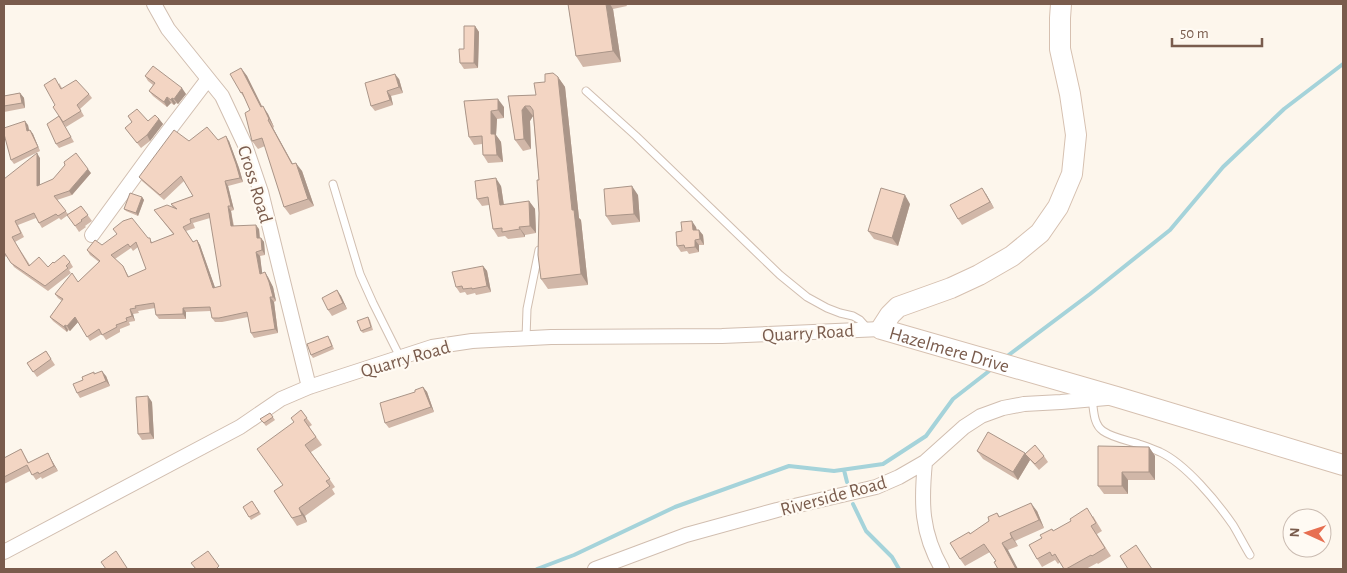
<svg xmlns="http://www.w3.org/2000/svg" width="1347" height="573" font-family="'Alegreya Sans',sans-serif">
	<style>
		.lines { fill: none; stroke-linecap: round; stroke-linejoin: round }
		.stream { stroke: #a5d3da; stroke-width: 4 }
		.lane-casing { stroke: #d1beb0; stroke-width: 9 }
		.street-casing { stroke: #d1beb0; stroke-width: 16 }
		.secondary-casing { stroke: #d6c0b0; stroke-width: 22 }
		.lane { stroke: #fff; stroke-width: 7 }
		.street { stroke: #fff; stroke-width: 14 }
		.secondary { stroke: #fff; stroke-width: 20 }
		.wall { fill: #d1b7a8; fill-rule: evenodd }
		.shaded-wall { fill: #aa9588 }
		.building { fill: #f3d5c3; stroke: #aa9588; fill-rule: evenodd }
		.labels { text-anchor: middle; stroke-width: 4.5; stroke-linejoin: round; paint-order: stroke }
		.street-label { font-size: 19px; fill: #7a5c4d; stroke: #fffaf3 }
	</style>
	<rect width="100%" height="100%" fill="#fdf6ec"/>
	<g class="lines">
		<path class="stream" d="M1006 357 1090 294 1170 230 1223 167 1284 109 1343 64
			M844 470 847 482
			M853 504 866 531 892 557 899 569
			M537 569 574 555 675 507 789 466 834 471 883 464 926 436 953 399 993 368"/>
		<defs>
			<path id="lane" d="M586 91 636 136 780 275 807 297 827 308 840 313 853 316 860 320 868 329
				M333 184 360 274 373 303 400 357
				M526 338 527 309 539 250
				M1092 399C1094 410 1093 424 1103 431 1113 438 1127 440 1139 444 1146 446 1153 449 1160 452 1186 464 1217 502 1233 525 1239 535 1244 545 1250 555"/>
			<path id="street" d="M154 4 168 29 222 96 245 145 261 192 309 387
				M92 235 154 150 208 79
				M925 462C921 503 921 532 942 569
				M4 552 240 427 281 399 309 387 432 347 472 341 551 337 722 336 881 329
				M595 569 686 535 777 510 876 487 899 477 925 462 964 427 981 416 1003 408 1024 404 1061 402 1107 398"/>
			<g id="secondary">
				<path id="s1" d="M1061 4 1060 18V49L1070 94 1076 135 1072 174 1058 207 1040 233 1012 256 979 275 951 288 898 307 890 315 881 329 1117 397 1343 465"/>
			</g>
		</defs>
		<use href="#lane" class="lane-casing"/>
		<use href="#street" class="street-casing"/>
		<use href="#secondary" class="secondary-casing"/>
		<use href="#lane" class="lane"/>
		<use href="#street" class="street"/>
		<use href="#secondary" class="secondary"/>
	</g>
	<path class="wall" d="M568 4H626L627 6 613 9 621 62 583 67 576 56Z
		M475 26 479 32 478 68 464 69 460 63 464 49Z
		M241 68 247 76 262 106 268 114 274 127 273 128 293 164 302 171 314 206 290 215 284 207 265 146 258 149 252 141 250 110 245 99 241 93Z
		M145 76 186 94 178 104 176 103 174 105 171 103 167 107 153 96 149 91 153 85 148 81Z
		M558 77 565 87 579 218 581 220 588 285 548 289 541 279 539 180 533 116 530 121 531 149 523 151 515 140 508 96 536 95 545 82Z
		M399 79 403 93 391 96 393 105 375 111 371 106Z
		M59 83 62 88 89 94 92 98 80 109 84 116 66 127 63 123 74 142 59 148 56 144 59 116 55 105Z
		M20 93 24 98 25 108 4 112V96Z
		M464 101 504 107V118L497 119 496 135 501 142 503 162 488 163 483 155 482 144 474 145 469 137Z
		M128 116 148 121 159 119 163 124 150 141 141 148 125 128 132 122Z
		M28 125 29 131 30 130 33 134 40 151 14 164 11 160Z
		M218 140 229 141 239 168 243 182 228 186 234 210 231 211 234 226 259 229 260 238H261L264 242 265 255 260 256 262 274 268 277 273 287 276 301 274 302 278 333 254 338 251 333 248 317 222 322H215L212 318 211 311 186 312V319H159L156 315 155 308 138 311 139 313 133 314 135 321 129 322 130 325 120 329V332L106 340 102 334 90 341 78 322 70 331 68 330 67 332 53 321 50 317 62 301 58 298 55 294 78 282 99 262 90 255 87 250 102 245 148 238 153 243 173 234 154 210 173 208 171 204 193 196 184 181 164 200 142 181 139 177 189 141ZM210 218 221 286 215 288 200 245 197 240 193 242 186 231 195 228 193 223ZM138 247 146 269 129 277 123 266 115 259 131 248 133 251Z
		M40 158V185L91 173 72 195 57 200 68 214 81 206 92 221 85 226 86 227 79 232 68 215 61 220 59 218 42 228 36 218 18 225 24 237 15 242 30 265 48 267 54 263 70 262 73 267 69 270 71 273 48 291 14 267 7 256 4 257V179Z
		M501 186 504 205 529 201 535 209 536 233 525 235V237L508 239 505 236 498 237 493 229 489 205 482 206 477 199Z
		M986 194 994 208 962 225 958 219Z
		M638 195 640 222 612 225 606 216Z
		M142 197 144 200 138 216 126 211 124 209Z
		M910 204 898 246 874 239 868 231Z
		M696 227 697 230 703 235 704 245H699V252L689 254 687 251 681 252 677 246 682 231Z
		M483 266 487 271 491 292 476 295 475 293 467 295 465 292 460 293 456 287Z
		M337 290 341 296 347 309 332 316 328 310Z
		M368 317 370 320 373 330 363 333 361 331Z
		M330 339 334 349 313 358 311 355Z
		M46 351 55 365 37 377 27 363Z
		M95 374 106 376 110 386 80 398 77 393Z
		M423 387 427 392 434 412 389 428 385 423 415 392Z
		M152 402 154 439 142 440 138 434Z
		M301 410 312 425 309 427 322 445 311 452 335 487 332 489 335 494 305 516 307 522 297 526 274 491 283 485Z
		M270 413 275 420 266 426 260 419Z
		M1149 447 1155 456V480H1128V494H1104L1098 486Z
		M21 449 29 463 48 453 51 459 58 471 42 479 41 477 36 480 30 471 4 484V458Z
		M977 451 1026 454 1044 456 1048 462 1039 470 1030 460 1018 480 983 459Z
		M252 501 261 514 251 520 243 507Z
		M1037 511 1044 528 1015 541 1018 546 1008 550 996 561 990 552 965 566 960 559 971 534 989 521 997 513 1000 517Z
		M1093 516 1102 531 1097 534 1111 556 1098 564 1097 563 1086 569H1064L1060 562 1058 564 1055 560 1042 567 1037 559Z"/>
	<path class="shaded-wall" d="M606 4H610L613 9 621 62 613 51Z
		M475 26 479 32 478 68 474 63Z
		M241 68 247 76 266 115 261 107Z
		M395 74 399 79 403 93 399 87Z
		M558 77 565 87 579 218 581 220 588 285 581 274 572 210Z
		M182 88 186 94 178 104 174 99Z
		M387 91 391 96 393 105 390 100Z
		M20 93 24 98 25 108 22 103Z
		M167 97 171 103 167 107 164 102Z
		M172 98 176 103 174 105 171 100Z
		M498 99 504 107V118L498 110Z
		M263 106 268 114 274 127 269 119Z
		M525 106 533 116 530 121 531 149 524 139 522 110Z
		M491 111 497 119 496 135 501 142 503 162 497 155 491 134Z
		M159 119 163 124 150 141 147 135Z
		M268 120 273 128 297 172 292 164Z
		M25 121 28 125 30 135 27 131Z
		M30 130 33 134 40 151 38 147Z
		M226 136 229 141 239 168 243 182 240 178Z
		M37 153 40 158V190L37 186Z
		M296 163 302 171 314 206 308 199Z
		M88 169 91 173 72 195 69 191Z
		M496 178 501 186 505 213 500 205Z
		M225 181 228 186 234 210 231 206Z
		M632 186 638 195 640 222 634 214Z
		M982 188 986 194 994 208 990 202Z
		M905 195 910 204 898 246 892 238Z
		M142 197 144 200 138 216 136 213Z
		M529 201 535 209 536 233 530 226Z
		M228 206 231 211 234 231 231 226Z
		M692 221 696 227 697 236 693 230Z
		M256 225 259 229 260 243 257 238Z
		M519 227 525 235V237L520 229Z
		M699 230 703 235 704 245 700 239Z
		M261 238 264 242 265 255 262 250Z
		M197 240 200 245 217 293 213 288Z
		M695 240 699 245V252L695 247Z
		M256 252 260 256 263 279 260 274Z
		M483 266 487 271 491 292 487 286Z
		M265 272 268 277 273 287 276 301 273 297Z
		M337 290 341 296 347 309 343 303Z
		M270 297 274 302 278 333 275 329Z
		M183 308 186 312V319L183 314Z
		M130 309 133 314 135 321 132 316Z
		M75 317 78 322 70 331 67 326Z
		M65 325 68 330 67 332 64 327Z
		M102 371 106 376 110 386 106 381Z
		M423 387 427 392 434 412 431 407Z
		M148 396 152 402 154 439 150 433Z
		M1149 447 1155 456V480L1149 472Z
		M48 453 51 459 58 471 54 466Z
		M1025 453 1030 460 1018 480 1013 472Z
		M1122 472 1128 480V494L1122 486Z
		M1031 503 1037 511 1044 528 1039 520Z
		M299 508 305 516 307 522 302 515Z
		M1010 533 1015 541 1018 546 1012 538Z
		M1002 543 1008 550 1018 569H1016Z"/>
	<path class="building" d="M568 4H606L613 51 576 56Z
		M464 26H475L474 63H460L459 49H464Z
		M153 66 182 88 174 99 172 98 171 100 167 97 164 102 149 91 155 83 145 76Z
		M241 68 261 107 263 106 269 119 268 120 292 164 296 163 308 199 284 207 262 138 252 141 245 113 250 110 242 92 241 93 230 74Z
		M553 73 558 77 572 210H574L581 274 541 279 538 255 539 213 537 180H539L533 110 530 106H525L522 110 524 139 515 140 508 96 536 95 534 83 545 82V74Z
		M395 74 399 87 387 91 390 100 371 106 365 83Z
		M55 78 61 89 76 80 89 94 77 105 81 111 63 122 53 107 55 105 44 85Z
		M20 93 22 103 4 106V96Z
		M498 99V110L491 111V134H495L497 155H483L482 136 469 137 464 101Z
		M137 109 148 121 155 115 159 119 147 135 137 143 125 128 132 122 128 116Z
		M59 116 71 137 56 144 47 124Z
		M25 121 27 131 30 130 38 147 11 160 4 134V128Z
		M207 127 218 140 226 136 236 164 240 178 225 181 231 206H228L231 226 256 225 257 238H261L262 250 256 252 260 274 265 272 269 282 273 297H270L275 329 251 333 247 312 219 318H212L210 307 183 308V314L156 315 154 303 135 306 136 308 130 309 132 316 126 318 127 321 116 325 117 327 102 335 99 329 87 337 75 317 67 326 65 325 64 327 50 317 63 299 55 294 72 273 78 282 100 261 87 250 95 240 102 245 117 234 113 229 123 221 132 218 148 238H150L151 243 174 234 154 210 167 205 177 209 171 204 193 196 181 176 160 195 139 177 174 130 189 141ZM209 213 221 286 213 288 197 240 193 242 183 227 191 223 190 219ZM136 242 146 269 128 277 123 266 111 255 128 244 130 247Z
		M37 153V186L53 179 65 165 64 162 76 153 88 169 69 191 54 196 66 211 58 216 56 214 39 223 34 213 15 221 21 233 12 237 29 266 39 257 48 267 53 262 54 263 64 255 70 262 66 266 68 268 45 286 11 263 4 252V179Z
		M496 178 500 205 529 201 530 226 519 227 520 229 502 232V228L493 229 488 197 477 199 475 181Z
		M632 186 634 214 606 216 604 189Z
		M881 188 905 195 892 238 868 231Z
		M982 188 990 202 958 219 950 205Z
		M130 193 142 197 136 213 124 209Z
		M81 206 88 215 81 220 82 221 75 226 67 215Z
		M692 221 693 230H699L700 239 695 240V247L685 248 684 245 677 246 676 232 682 231 681 222Z
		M483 266 487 286 472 289V288L463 289 462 286 456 287 452 272Z
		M337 290 343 303 328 310 322 298Z
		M368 317 371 327 361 331 357 321Z
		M328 336 332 346 311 355 307 344Z
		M46 351 51 359 33 372 27 363Z
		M102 371 106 381 77 393 73 384 83 380 82 377 94 372V374Z
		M423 387 431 407 385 423 380 403 415 392V390Z
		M148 396 150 433 138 434 136 397Z
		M301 410 307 418 304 420 316 437 305 445 330 479 326 481 330 486 299 508 302 515 292 518 274 491 283 485 257 449 294 422 291 418Z
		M270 413 273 417 264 423 260 419Z
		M988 432 1025 453 1013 472 977 451Z
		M1035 445 1044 456 1035 464 1025 454Z
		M1098 446 1149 447V472H1122V486H1098Z
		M21 449 28 463 48 453 54 466 39 474 38 472 32 475 27 465 4 477V458Z
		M252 501 259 512 249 517 243 507Z
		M1031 503 1039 520 1010 533 1012 538 1002 543 1016 569H998L994 562 996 561 984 544 960 559 950 543 969 532 970 534 989 521 988 517 997 513 999 517Z
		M1087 508 1096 523 1091 526 1105 548 1092 556 1091 555 1066 569H1064L1055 554 1052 556 1050 552 1037 559 1029 545 1042 538 1040 535 1052 529 1053 531 1071 521 1070 519Z
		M1136 545 1152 569H1128L1120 556Z
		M116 551 127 568 125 569H106L101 562Z
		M208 551 219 566 216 569H217H196L191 563Z"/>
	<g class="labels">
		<g class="street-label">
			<text transform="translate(256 184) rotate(73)" y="7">Cross Road</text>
			<text transform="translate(808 332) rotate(-3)" y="7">Quarry Road</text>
			<text dy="7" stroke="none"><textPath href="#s1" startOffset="500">Hazelmere Drive</textPath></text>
			<text transform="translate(405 358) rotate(-16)" y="7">Quarry Road</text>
			<text transform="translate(833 495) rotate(-15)" y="7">Riverside Road</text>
		</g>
	</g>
	<rect width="1347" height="573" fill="none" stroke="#7a5c4d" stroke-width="10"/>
	<g transform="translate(1307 533) rotate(273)"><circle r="24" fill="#fffaf3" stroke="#cabbb1"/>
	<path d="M0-4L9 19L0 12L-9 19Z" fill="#e76f51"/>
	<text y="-8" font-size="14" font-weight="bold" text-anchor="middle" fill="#7a5c4d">N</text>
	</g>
	<path d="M1172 38v8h90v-8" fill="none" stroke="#7a5c4d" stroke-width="2.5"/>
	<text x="1180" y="38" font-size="15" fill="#7a5c4d" stroke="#fffaf3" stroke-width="4" paint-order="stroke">50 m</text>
</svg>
